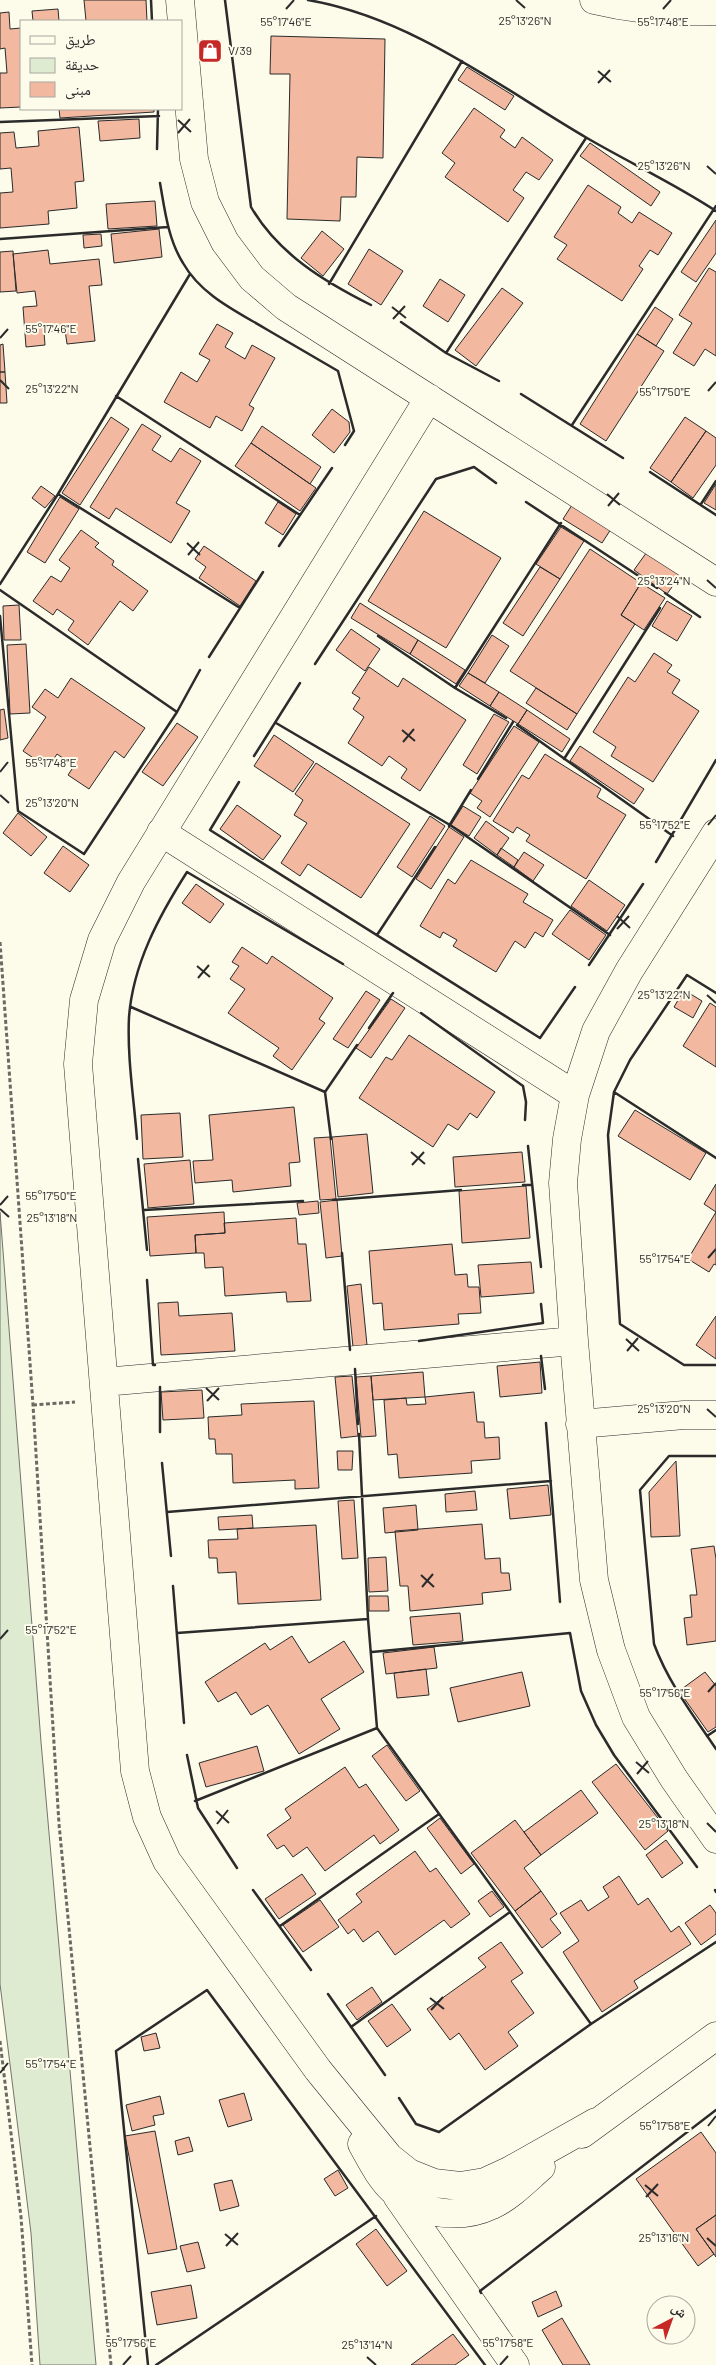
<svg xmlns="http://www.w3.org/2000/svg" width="716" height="2365" font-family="Barlow,'Noto Naskh Arabic',sans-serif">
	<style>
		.green { fill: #deebd1; stroke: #74746e }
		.building { fill: #f2b8a0; stroke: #2b2b2b }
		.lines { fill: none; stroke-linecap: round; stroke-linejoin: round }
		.minor-casing { stroke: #2b2b2b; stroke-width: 29 }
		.major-casing { stroke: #2b2b2b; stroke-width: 29 }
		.path { stroke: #6a6964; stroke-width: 3; stroke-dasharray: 4 2.5; stroke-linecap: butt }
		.minor { stroke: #fdfbea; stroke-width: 28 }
		.major { stroke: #fdfbea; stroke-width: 28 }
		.wall { stroke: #2b2b2b; stroke-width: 2.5 }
		.ticks { fill: none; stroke: #2b2b2b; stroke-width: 2 }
		.labels { text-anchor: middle; stroke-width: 4; stroke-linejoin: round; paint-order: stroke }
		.poi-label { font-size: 12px; fill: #2b2b2b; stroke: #fdfbea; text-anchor: start }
		.ticks-label { font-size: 12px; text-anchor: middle; fill: #2b2b2b; stroke: #fdfbea; stroke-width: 4; stroke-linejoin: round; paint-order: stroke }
	</style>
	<rect width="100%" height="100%" fill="#fdfbea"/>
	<path class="green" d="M0 1212 41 1742 96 2365H40L31 2233 0 1984Z"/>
	<path class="building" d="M84 0H146L147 21H86Z
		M58 9 59 21H33L32 11Z
		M9 12 10 29 21 28V107L0 108V73H7L5 48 0 49V13Z
		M271 36 385 39 383 158 357 157 356 197H341L340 221 287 219 290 74H270Z
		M467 67 514 96 505 110 458 80Z
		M474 108 505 130 500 137 515 148 522 137 553 160 539 180 526 172 513 190 524 198 508 222 445 177 455 163 442 153Z
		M59 109H154V112L60 118Z
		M139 119 140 138 100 141 98 121Z
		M79 127 84 181 75 182 77 208 48 211 49 224 0 228V193L13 192 11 168 0 169V133L14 132 16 148 39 146 38 131Z
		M590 143 660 192 651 206 580 156Z
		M588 185 621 207 618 213 632 223 639 212 672 233 658 255 650 250 639 266 643 269 622 301 557 259 567 245 554 237Z
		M155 201 157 226 108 229 106 204Z
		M716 220V253L696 282 681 272Z
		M159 229 162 257 114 263 111 234Z
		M322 231 344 249 323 276 301 258Z
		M101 234 102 246 84 248 83 235Z
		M369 249 403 271 381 305 348 284Z
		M48 250 50 264 99 259 102 285 89 286 95 341 67 344 65 330 44 332 45 345 26 347 23 307 37 306 35 291 17 293 13 254Z
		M13 251 16 291 0 292V252Z
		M709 268 716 272V356L705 349 694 366 673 353 692 323 679 315Z
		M440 279 465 295 448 322 423 306Z
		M502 288 523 303 476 366 455 350Z
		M655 307 673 319 656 346 637 334Z
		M217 324 233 333 225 347 245 359 252 345 275 358 249 405 254 408 242 431 216 416 210 428 164 402 181 372 197 382 210 360 199 354Z
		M637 334 664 351 606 441 580 424Z
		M3 344 5 372H0V345Z
		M0 372H5L7 403H0Z
		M332 409 349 422 350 432 334 453 312 435Z
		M111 417 129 429 80 505 62 493Z
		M685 417 706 431 671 482 650 468Z
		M142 424 161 436 152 450 171 462 180 448 201 461 176 503 190 511 171 543 116 508 109 519 90 507Z
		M262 426 321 467 310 484 251 443Z
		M706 431 716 438V465L693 498 671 482Z
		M251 443 316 488 300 511 235 466Z
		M716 484V510L704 503Z
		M41 486 55 496 45 508 32 498Z
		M60 497 79 509 45 563 27 552Z
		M278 502 296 514 283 535 265 523Z
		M572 505 611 529 602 543 563 519Z
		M424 511 501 558 446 648 368 601Z
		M561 527 584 541 560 579 536 564Z
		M81 530 99 543 95 547 114 561 112 565 148 591 133 611 120 601 88 645 68 630 74 621 57 609 53 615 33 601 51 576 61 582 70 568 59 560Z
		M204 546 256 581 240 606 199 578 206 567 195 559Z
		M590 549 641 583 621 615 635 624 577 714 510 671Z
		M649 549 682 573 667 594 634 570Z
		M540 567 560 579 523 636 503 623Z
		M641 583 665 598 644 630 621 615Z
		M667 601 692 616 677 641 652 626Z
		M360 603 418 640 410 654 351 618Z
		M19 605 21 640H4L3 606Z
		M351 629 380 649 365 671 336 650Z
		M492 635 509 646 485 683 468 673Z
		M418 640 465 670 456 684 410 654Z
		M26 644 30 713 10 714 7 645Z
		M654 653 672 665 667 672 680 680 672 693 699 711 653 782 611 756 616 747 593 732 628 677 635 682Z
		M369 667 398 687 403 678 466 720 420 791 401 778 407 769 389 756 382 766 348 743 364 717 353 709 360 698 352 693Z
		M468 673 499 692 490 706 459 686Z
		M71 678 145 728 124 758 115 751 89 789 68 775 74 766 57 754 48 768 23 751 46 717 32 707 45 689 58 698Z
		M536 688 577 714 567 730 526 703Z
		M499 692 527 710 518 724 490 706Z
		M4 709 8 738 0 740V710Z
		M527 710 570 739 562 752 518 724Z
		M494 714 509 722 477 774 463 765Z
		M177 723 198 737 163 786 142 772Z
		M514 726 539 742 490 817 477 808 482 801 470 793Z
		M274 735 314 762 293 792 254 766Z
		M580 746 644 789 634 804 570 761Z
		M545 754 601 789 597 797 626 815 586 879 526 841 530 835 517 827 513 833 493 821 522 775 529 779Z
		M316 763 410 824 361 898 308 864 300 876 281 863 307 823 294 815 303 800 295 794Z
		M237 805 281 836 263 860 220 829Z
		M463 806 481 817 469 836 451 825Z
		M18 813 47 837 31 856 3 833Z
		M430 816 445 826 412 877 397 867Z
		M486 821 509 838 497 855 474 838Z
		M449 827 464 837 431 889 416 879Z
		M63 846 89 865 70 892 44 873Z
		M501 848 518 860 514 867 497 855Z
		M524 852 544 865 533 881 514 867Z
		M471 860 528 894 523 902 553 920 543 937 535 932 525 948 515 941 496 972 453 946 457 940 443 932 440 938 420 926 448 879 455 884Z
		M589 880 625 905 607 931 571 906Z
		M196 884 224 904 210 923 182 903Z
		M570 910 606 935 589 960 552 934Z
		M242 947 267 964 272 956 333 998 319 1019 325 1023 292 1070 273 1056 279 1048 228 1013 245 989 230 979 239 966 232 962Z
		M684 990 702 1001 693 1018 674 1007Z
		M366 991 380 1000 348 1048 333 1039Z
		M391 999 405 1008 371 1058 356 1048Z
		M710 1003 716 1007V1067L683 1046Z
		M409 1035 495 1092 477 1118 470 1113 458 1130 448 1124 433 1147 359 1098 386 1057 392 1060Z
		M294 1107 300 1162 289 1163 291 1186 233 1192 232 1180 195 1183 193 1161 213 1160 209 1115Z
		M635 1110 706 1153 690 1180 618 1136Z
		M180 1113 183 1157 143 1159 141 1115Z
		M367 1134 373 1193 338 1197 332 1137Z
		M330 1137 336 1199 320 1200 314 1138Z
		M522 1152 525 1182 455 1187 453 1157Z
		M190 1160 194 1204 148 1208 144 1164Z
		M716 1184V1212L704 1204Z
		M526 1186 530 1238 462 1243 459 1191Z
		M337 1200 342 1256 326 1258 320 1202Z
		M318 1201 319 1213 299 1215 297 1203Z
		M224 1212 225 1233 195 1235 196 1253 150 1256 147 1217Z
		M716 1212V1265L714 1264 709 1272 688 1259Z
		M296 1218 298 1244H306L311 1301 287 1302 286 1292 225 1296 223 1267 205 1268 204 1253H196L195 1235 225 1233 224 1223Z
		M452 1244 455 1275 467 1274 468 1287H479L481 1313 458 1314 459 1324 384 1330 382 1303 373 1304 369 1251Z
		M531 1262 534 1293 481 1297 478 1265Z
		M361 1284 367 1345 353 1347 347 1286Z
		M178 1302 179 1316 232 1313 235 1351 161 1355 158 1303Z
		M716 1316V1359L696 1345Z
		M540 1362 542 1393 500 1397 497 1366Z
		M423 1372 425 1397 373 1400 371 1376Z
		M352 1376 358 1436 341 1438 335 1377Z
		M371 1376 376 1436 361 1437 356 1377Z
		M202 1390 204 1418 163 1420 161 1392Z
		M474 1392 477 1422H484L485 1438 499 1437 500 1459 471 1461 472 1473 399 1478 397 1454 388 1455 384 1400 406 1398 407 1405 426 1404 425 1397Z
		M314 1401 319 1488 295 1489V1480L233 1483 232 1454H216L215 1439H209L208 1417 242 1415 241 1404Z
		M337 1451H353L352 1470H338Z
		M676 1461 680 1536 651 1537 649 1492Z
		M548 1485 551 1515 510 1519 507 1489Z
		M475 1491 477 1510 446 1512 445 1494Z
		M354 1500 358 1558 342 1559 338 1501Z
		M416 1505 418 1530 385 1533 383 1508Z
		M252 1515 253 1528 219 1530 218 1517Z
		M482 1524 485 1559 500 1558 501 1573H509L511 1590 482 1593 483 1604 410 1611 408 1586H400L395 1531Z
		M316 1525 321 1600 238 1604 236 1572 218 1573 217 1558H209L208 1540 238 1539 237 1529Z
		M714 1546 716 1559V1641L687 1645 684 1618 692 1617 690 1595H697L691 1549Z
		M386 1557 388 1591 369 1592 368 1558Z
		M369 1596H388L389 1611H369Z
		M460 1613 463 1641 413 1645 410 1617Z
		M292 1636 309 1663 344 1641 364 1672 321 1699 340 1729 299 1754 268 1705 251 1715 236 1692 218 1702 205 1682 265 1643 270 1650Z
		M434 1647 437 1668 386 1674 383 1653Z
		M426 1669 429 1695 397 1698 394 1673Z
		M522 1672 530 1706 458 1722 450 1688Z
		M705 1672 716 1686V1727L708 1732 679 1691Z
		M387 1745 420 1791 406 1801 372 1756Z
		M257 1746 264 1771 206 1787 199 1763Z
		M616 1764 668 1831 645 1850 592 1782Z
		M345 1767 359 1788 366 1784 399 1830 380 1844 374 1835 325 1871 307 1847 293 1857 284 1845 277 1849 267 1835 291 1818 285 1809Z
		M581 1790 598 1813 541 1855 524 1832Z
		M440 1818 474 1864 461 1874 427 1828Z
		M515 1820 541 1855 524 1868 541 1891 515 1911 471 1853Z
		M666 1840 683 1863 662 1878 646 1855Z
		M415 1851 430 1872 436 1868 470 1914 451 1928 444 1920 395 1955 378 1931 363 1942 354 1929 348 1934 338 1920 362 1902 356 1894Z
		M302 1874 316 1894 279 1919 265 1899Z
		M619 1876 638 1905 648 1898 671 1932 679 1926 691 1944 634 1981 638 1988 602 2012 563 1952 579 1941 560 1913 581 1900 588 1911 609 1897 603 1887Z
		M492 1891 504 1907 490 1917 478 1901Z
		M541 1891 557 1914 550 1919 561 1933 542 1948 515 1911Z
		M320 1900 339 1927 303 1952 283 1925Z
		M710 1905 716 1913V1934L701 1945 685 1923Z
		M501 1942 523 1973 511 1981 534 2013 508 2032 518 2046 485 2070 459 2033 450 2040 427 2009 486 1967 478 1958Z
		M372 1987 382 2002 357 2020 346 2005Z
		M392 2004 411 2030 387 2047 368 2021Z
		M156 2033 160 2048 144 2051 141 2037Z
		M244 2093 252 2120 228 2127 219 2100Z
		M160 2096 164 2114 153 2116 155 2125 132 2131 126 2105Z
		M155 2131 177 2249 148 2254 125 2136Z
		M701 2132 716 2153V2215L696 2229 714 2254 698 2266 636 2179Z
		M189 2137 193 2151 178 2155 175 2141Z
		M338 2170 348 2188 335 2196 324 2179Z
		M232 2180 239 2206 220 2211 214 2184Z
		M716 2215V2257L696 2229Z
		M376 2229 407 2271 387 2286 356 2244Z
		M198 2242 205 2268 187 2272 180 2246Z
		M191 2285 197 2318 157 2325 151 2292Z
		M556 2291 562 2306 538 2317 532 2302Z
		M562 2318 590 2365H563L542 2330Z
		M453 2334 469 2355 455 2365H411Z"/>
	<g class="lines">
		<defs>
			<path id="minor" d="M180 0 194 159 205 202 225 242 252 278 286 307 716 582
				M429 398 131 882 102 940 84 1000 78 1064 135 1771 147 1817 167 1861 318 2070 389 2157 409 2173 434 2183 460 2186 485 2182 509 2171 596 2122
				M161 832 575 1095
				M716 833 629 971 596 1031 575 1095 567 1139 563 1183 574 1341 594 1580 611 1650 636 1717 674 1779 716 1839
				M104 1382 574 1341
				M580 1424 684 1415H716
				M582 2134 716 2036
				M362 2144C371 2160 380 2179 395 2192 422 2215 460 2220 492 2205 510 2197 526 2180 541 2167
				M397 2196 515 2365"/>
			<path id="major" d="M594 0C635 10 674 13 716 11"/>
		</defs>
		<use href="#minor" class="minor-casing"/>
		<use href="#major" class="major-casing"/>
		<path class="path" d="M0 942 33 1405 59 1824 111 2365
			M33 1405 75 1402
			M0 2041 21 2217 32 2365"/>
		<use href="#minor" class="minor"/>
		<use href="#major" class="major"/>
		<path class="wall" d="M151 0 152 21
			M225 0 251 207C278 254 325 282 371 305
			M308 0C412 18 498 86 587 138 630 163 675 184 716 211
			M0 122 159 116
			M157 149 158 109
			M160 183C165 211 168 239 183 263 201 295 236 311 266 329 290 343 314 357 338 371L354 431 345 445
			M0 239 168 227
			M329 284 462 61
			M401 322 446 353 499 381
			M446 353 586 138
			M521 394 623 458
			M116 396 300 515
			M572 425 716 206
			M650 472 716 515
			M58 494 240 608
			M526 502 657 588
			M701 504 716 481
			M279 546 332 468
			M0 584 58 494 190 274
			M0 590 177 712
			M665 593 700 617
			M0 616 18 811 84 854 177 712 200 670
			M378 636 455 688 506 718
			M209 657 263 572
			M315 664 436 479 474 467 496 483
			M455 688 561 523
			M276 723 450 825 610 935
			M517 725 673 836
			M254 756 300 683
			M564 759 660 608
			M478 779 513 722
			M239 782 210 830 540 1038 575 987
			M449 826 471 790
			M656 862 716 760
			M377 935 435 847
			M589 965 643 884
			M716 993 687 975 630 1060 614 1092 608 1135 620 1324 684 1365H716
			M131 1007 325 1092 357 1045
			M421 1013 523 1086 526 1102 525 1120
			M369 1028 393 993
			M325 1092 331 1139
			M614 1092 716 1158
			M137 1139C134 1099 127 1058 129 1017 133 964 159 916 187 872L343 964
			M528 1146 541 1267
			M138 1159 147 1250
			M523 1185H532
			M333 1200 461 1190
			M144 1210 303 1201
			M342 1253 350 1350
			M147 1280 153 1365H155
			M419 1341 543 1323 541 1304
			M541 1356 545 1389
			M355 1369 358 1424
			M160 1387V1432
			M546 1423 560 1602
			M359 1434 368 1619 377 1728 591 2024
			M716 1456H669L640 1490 654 1644C668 1682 693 1715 716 1749
			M162 1463 171 1556
			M167 1512 551 1481
			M173 1586 184 1723
			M177 1633 368 1619
			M372 1652 570 1633 581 1691 596 1725 614 1755 697 1867
			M707 1736 716 1730
			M187 1755 198 1808 237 1868
			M195 1801 377 1728
			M253 1890 311 1970
			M715 1890 716 1892
			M280 1926 439 1814
			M328 1994 385 2075
			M351 2027 510 1912
			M399 2098 416 2124 439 2132 591 2024 716 1942
			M481 2293 480 2291 716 2110
			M148 2365 116 2051 207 1990 485 2365
			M156 2365 376 2216"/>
	</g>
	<path class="ticks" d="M516 0 525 8M286 9 294 0M663 9 671 0M598 71 611 82M598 83 610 70M178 120 191 132M178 133 190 119M707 166 716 174M392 307 406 318M393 319 405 306M0 338 8 329M0 380 9 389M708 391 716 382M607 494 620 505M608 506 619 493M187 543 200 555M188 555 199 542M707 580 716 588M402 730 415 741M403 742 414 729M0 772 8 762M0 795 9 803M708 825 716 815M617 916 630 928M617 929 629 916M197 966 210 977M198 978 209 965M707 995 716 1003M411 1152 425 1164M412 1165 424 1152M0 1205 8 1196M0 1209 9 1217M708 1258 716 1249M626 1339 639 1351M627 1351 638 1338M206 1388 219 1400M207 1401 219 1388M707 1409 716 1417M421 1575 434 1587M422 1587 433 1574M0 1639 8 1630M708 1692 716 1683M636 1762 649 1773M637 1774 648 1761M216 1811 229 1823M707 1823 716 1832M217 1824 228 1810M430 1998 444 2009M431 2010 443 1997M0 2073 8 2063M708 2126 716 2116M645 2185 658 2196M646 2197 658 2184M225 2234 238 2245M707 2238 716 2246M226 2246 238 2233M367 2357 376 2365M123 2365 131 2356M500 2365 508 2356"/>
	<defs>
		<symbol id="shop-square" viewBox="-11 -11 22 22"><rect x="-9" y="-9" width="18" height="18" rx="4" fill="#c62828" stroke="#fdfbea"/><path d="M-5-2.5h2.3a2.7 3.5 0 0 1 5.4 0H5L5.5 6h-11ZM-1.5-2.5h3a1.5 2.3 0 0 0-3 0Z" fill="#fff"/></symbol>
	</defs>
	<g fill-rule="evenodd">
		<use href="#shop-square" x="196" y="37" width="28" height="28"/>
	</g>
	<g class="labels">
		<g class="poi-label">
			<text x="228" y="55">V/39</text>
		</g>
	</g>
	<g class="ticks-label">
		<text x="525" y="25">25°13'26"N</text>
		<text x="286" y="26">55°17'46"E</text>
		<text x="663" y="26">55°17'48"E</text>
		<text x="664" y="170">25°13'26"N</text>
		<text x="51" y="333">55°17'46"E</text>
		<text x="52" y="393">25°13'22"N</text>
		<text x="665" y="396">55°17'50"E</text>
		<text x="664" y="585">25°13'24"N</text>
		<text x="51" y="767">55°17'48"E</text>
		<text x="52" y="807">25°13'20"N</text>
		<text x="665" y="829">55°17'52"E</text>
		<text x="664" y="999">25°13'22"N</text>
		<text x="51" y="1200">55°17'50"E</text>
		<text x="52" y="1222">25°13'18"N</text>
		<text x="665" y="1263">55°17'54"E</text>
		<text x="664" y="1413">25°13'20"N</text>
		<text x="51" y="1634">55°17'52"E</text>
		<text x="665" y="1697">55°17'56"E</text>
		<text x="664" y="1828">25°13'18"N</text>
		<text x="51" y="2068">55°17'54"E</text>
		<text x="665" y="2130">55°17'58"E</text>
		<text x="664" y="2242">25°13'16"N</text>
		<text x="131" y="2347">55°17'56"E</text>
		<text x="508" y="2347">55°17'58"E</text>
		<text x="367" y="2349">25°13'14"N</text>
	</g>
	<rect x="20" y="20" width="162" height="90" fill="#fdfbea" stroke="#a9a89e"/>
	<rect x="30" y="36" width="25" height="8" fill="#fdfbea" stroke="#a9a89e"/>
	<text x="65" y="45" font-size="15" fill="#2b2b2b">طريق</text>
	<rect x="30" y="58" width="25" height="15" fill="#deebd1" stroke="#a9a89e"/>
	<text x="65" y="70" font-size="15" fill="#2b2b2b">حديقة</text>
	<rect x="30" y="82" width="25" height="15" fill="#f2b8a0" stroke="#a9a89e"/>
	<text x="65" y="95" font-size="15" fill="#2b2b2b">مبنى</text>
	<g transform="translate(671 2320) rotate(41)"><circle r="24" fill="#fdfbea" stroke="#a9a89e"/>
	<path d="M0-4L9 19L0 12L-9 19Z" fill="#c62828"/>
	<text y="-8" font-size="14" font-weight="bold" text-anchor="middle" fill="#2b2b2b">ش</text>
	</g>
</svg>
